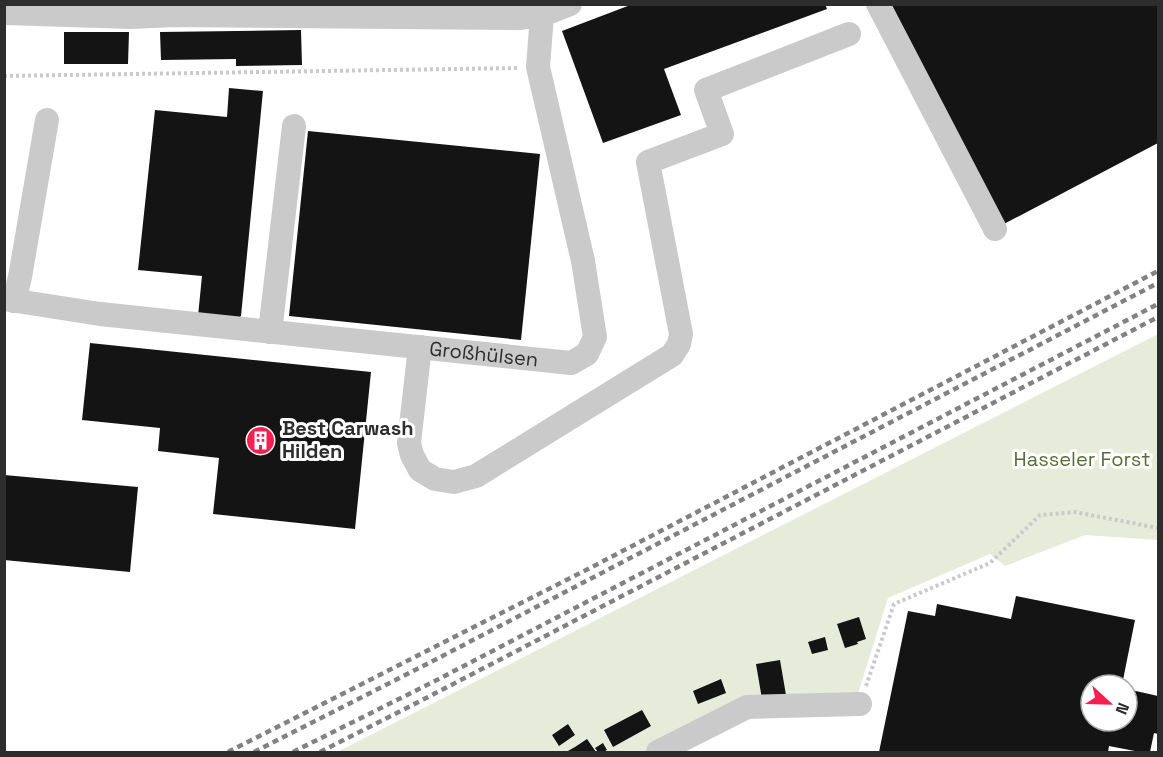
<svg xmlns="http://www.w3.org/2000/svg" width="1163" height="757" font-family="'Space Grotesk',sans-serif">
	<style>
		.green { fill: #e6ecd9 }
		.building { fill: #141414 }
		.lines { fill: none; stroke-linecap: round; stroke-linejoin: round }
		.path { stroke: #cacaca; stroke-width: 4; stroke-dasharray: 3 3; stroke-linecap: butt }
		.minor { stroke: #cacaca; stroke-width: 24 }
		.rail { stroke: #828282; stroke-width: 4.5; stroke-dasharray: 6 4.5; stroke-linecap: butt }
		.labels { text-anchor: middle; stroke-width: 6; stroke-linejoin: round; paint-order: stroke }
		.street-label { font-size: 20px; fill: #2d2d2d; stroke: #fff }
		.poi-label { font-size: 20px; font-weight: bold; fill: #2d2d2d; stroke: #fff; text-anchor: start }
		.park-label { font-size: 20px; fill: #586c37; stroke: #fff }
	</style>
	<rect width="100%" height="100%" fill="#fff"/>
	<path class="green" d="M1158 334V540L1085 535 1005 566 990 554 888 598 856 700 746 704 650 752H337Z"/>
	<path class="building" d="M633 4H825L827 9 664 69 681 115 603 143 562 31Z
		M887 4H1158V143L1002 225Z
		M301 30 302 65 236 66V59L161 60 160 32Z
		M64 32H129L128 64H64Z
		M229 88 263 91 241 316 237 319 198 316 202 276 138 270 155 110 227 117Z
		M308 131 540 154 521 340 289 316Z
		M90 343 371 372 355 529 213 514 219 458 158 451 160 428 82 420Z
		M4 475 138 487 130 572 4 560Z
		M1016 596 1135 620 1122 685H1091V721H1127V689L1158 696V734L1154 733 1150 752H1140L1109 746 1108 752H879L908 611 935 616 937 604 1011 619Z
		M859 617 866 639 857 642 858 644 845 648 837 624Z
		M825 637 828 650 812 654 808 642Z
		M780 660 786 695 762 699 756 664Z
		M721 679 726 693 698 704 693 691Z
		M642 710 651 726 613 747 604 730Z
		M568 724 575 735 559 746 552 735Z
		M587 739 596 752H566L575 747Z
		M603 743 607 750 603 752H598L595 748Z"/>
	<g class="lines">
		<path class="path" d="M4 76 518 68
			M866 686 894 604 990 563 1040 515 1075 512 1158 528"/>
		<g class="minor">
			<path d="M878 4 995 229"/>
			<path d="M4 13 131 17 175 15 519 18 542 15V4"/>
			<path id="s1" d="M4 299 100 314 571 363 587 354 595 337 583 261 538 67 542 15 570 4"/>
			<path d="M14 301 20 277 47 120"/>
			<path d="M270 332 294 126"/>
			<path d="M420 347 409 443 412 455 420 470 435 479 454 482 476 476 672 355 679 344 681 334 648 162 722 134 706 90 849 34"/>
			<path d="M658 752 747 707 860 704"/>
		</g>
		<path class="rail" d="M228 752 590 568 1158 271
			M254 752 427 664 1158 283
			M293 752 433 682 1158 304
			M320 752 432 695 1158 317"/>
	</g>
	<defs>
		<symbol id="building-disc" viewBox="-11 -11 22 22"><circle r="9.5" fill="#f32051" stroke="#fff"/><path d="M-4-6H4V6H1V3H-1V6H-4ZM-2.5-4.3h1.7v1.8h-1.7ZM.8-4.3h1.7v1.8H.8ZM-2.5-1h1.7V.8h-1.7ZM.8-1h1.7V.8H.8Z" fill="#fff"/></symbol>
	</defs>
	<g fill-rule="evenodd">
		<use href="#building-disc" x="244" y="424" width="33" height="33"/>
	</g>
	<g class="labels">
		<g class="street-label">
			<text dy="7" stroke="none"><textPath href="#s1" startOffset="483">Großhülsen</textPath></text>
		</g>
		<g class="poi-label">
			<text x="282" y="435">Best Carwash<tspan x="282" dy="23">Hilden</tspan></text>
		</g>
		<g class="park-label">
			<text x="1082" y="466">Hasseler Forst</text>
		</g>
	</g>
	<rect width="1163" height="757" fill="none" stroke="#2d2d2d" stroke-width="12"/>
	<g transform="translate(1109 703) rotate(112)"><circle r="28" fill="#ffffff" stroke="#ababab" stroke-width="1.5"/>
	<path d="M0-4.5L10 22L0 15L-10 22Z" fill="#f32051"/>
	<text y="-9" font-size="16" font-weight="bold" text-anchor="middle" fill="#2d2d2d">N</text>
	</g>
</svg>
